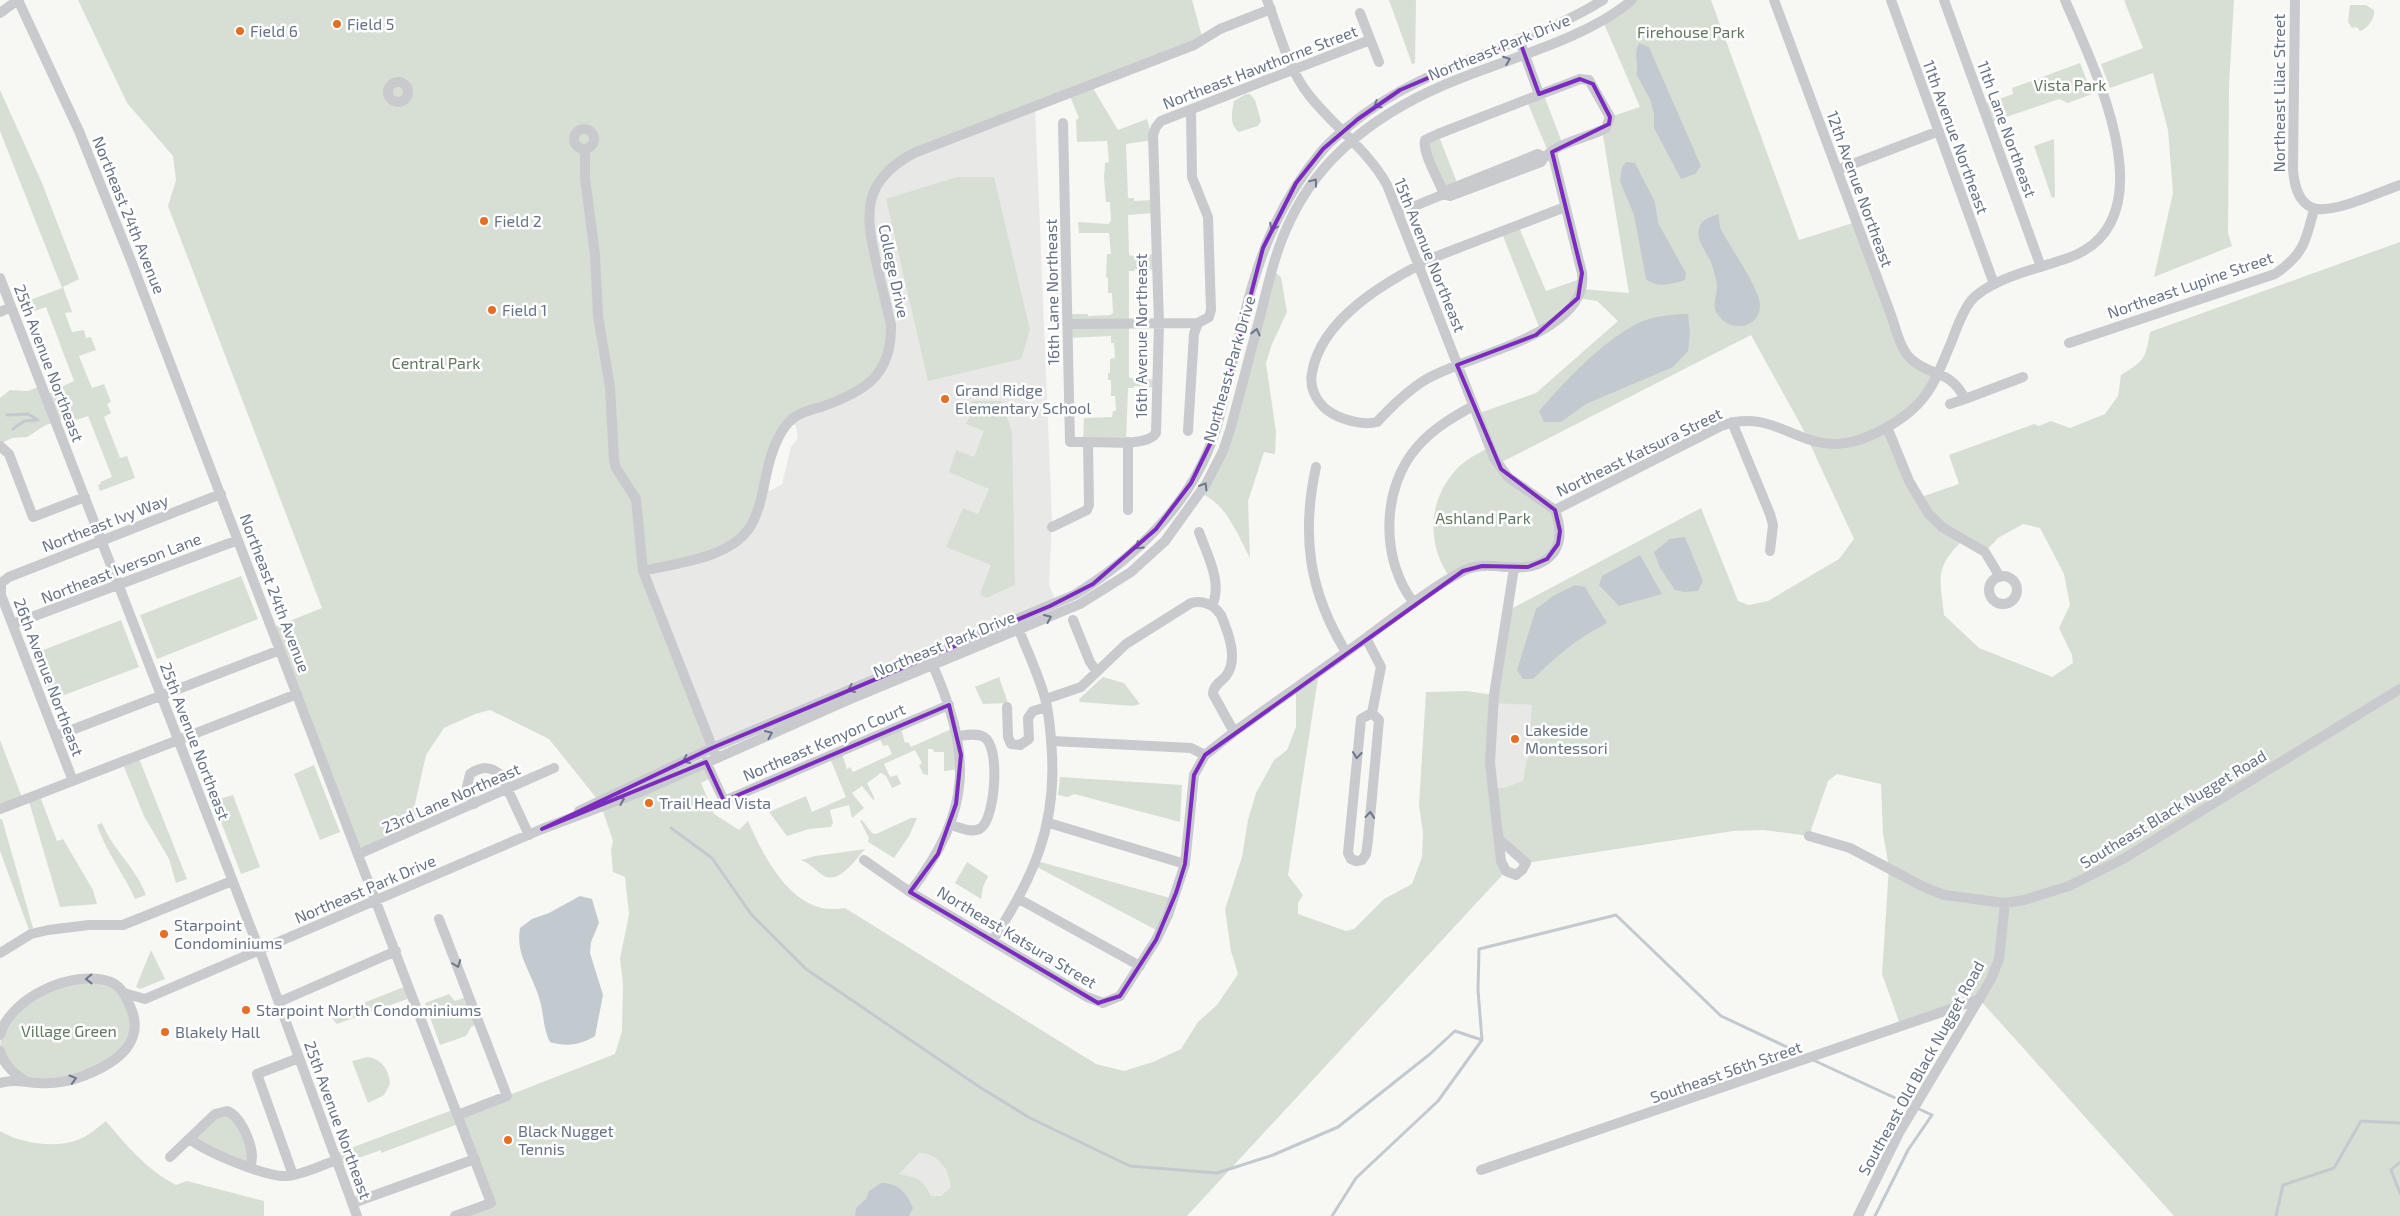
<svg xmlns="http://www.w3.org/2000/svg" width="2400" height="1216" font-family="'Exo 2',sans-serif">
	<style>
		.built { fill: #e8e8e7 }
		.green { fill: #d7dfd5; fill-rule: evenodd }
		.water { fill: #c2cad0 }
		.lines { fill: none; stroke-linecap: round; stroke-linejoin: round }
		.stream { stroke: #c2cad0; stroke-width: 3 }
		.minor { stroke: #c8cace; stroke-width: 10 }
		.oneway { stroke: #6b778a }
		.marked { fill: none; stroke: #7b2cbf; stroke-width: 4; stroke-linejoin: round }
		.poi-dot { fill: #e66e25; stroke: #fff; stroke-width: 2 }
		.labels { text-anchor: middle; stroke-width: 5; stroke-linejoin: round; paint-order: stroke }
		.poi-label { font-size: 16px; fill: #667386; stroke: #fff; text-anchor: start }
		.park-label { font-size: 16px; fill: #627861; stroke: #fff }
		.street-label { font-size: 16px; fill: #667386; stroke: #fff }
	</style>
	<rect width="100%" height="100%" fill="#f7f7f4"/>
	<path class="built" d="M1035 106 1052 521 1049 585 1057 603 712 748 643 571 764 487 770 491 782 484 791 447 798 438 796 426 790 421 870 236V199L899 161Z
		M1493 702 1541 706V732L1526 762 1523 781 1503 788 1493 787Z
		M919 1153H928L941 1161 950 1178 951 1187 941 1196H931L898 1174Z"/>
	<path class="green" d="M78 0H1192L1203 40 1091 85 1118 130 1147 119 1153 140 1126 144 1128 198H1134V201L1154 200V213L1128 215 1129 255 1141 257 1142 255 1156 254 1157 270 1135 269 1134 271H1129V377L1136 380 1158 379V388L1134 386V388H1128L1126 442H1083L1084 418 1112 417 1113 411H1116L1115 396H1111V380H1108V373H1110V359L1115 358 1114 343H1111V336L1067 338V314H1088V316L1110 315 1113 313 1112 293H1108V278L1106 277 1107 254H1111L1109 233H1079L1078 222 1108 224 1111 221 1110 202H1106L1104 178 1105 163 1109 162 1107 141 1077 142 1076 120 1079 118 1069 94 914 153 888 172 868 215 891 325 888 349 866 386 796 416 783 429 755 518 728 546 643 571 712 748 598 800 549 739 490 710 475 714 444 728 426 755 415 804 418 828 359 854 272 628 322 608 168 206 176 180 173 156 127 103Z
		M1389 0H1416L1415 63 1412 64Z
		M1632 0H1711L1799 240 1856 222 1905 350 1938 372 1931 387 1888 427 1918 498 1959 484 1949 455 2034 424 2039 426 2051 421 2070 428 2105 414 2118 396 2121 375C2145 360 2145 360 2150 332L2400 242V1216H2174L1980 1000 1901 1027 1882 974 1889 867 1883 834 1881 784 1837 774 1828 781 1809 836 1764 830 1733 831 1526 863 1500 840 1506 871 1187 1216H455L491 1202 461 1123 381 1153V1150L339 1165 335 1154 455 1109 458 1115 615 1054 622 1031 623 983 620 959 629 914 625 877 613 872 611 850 613 841 602 808 706 762 713 777 701 783 714 814 739 830 748 821C765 859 794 918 845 908L1096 1064 1124 1071 1153 1062 1181 1049 1198 1022 1217 1005 1238 974 1231 951 1225 909 1242 857 1248 820 1256 793 1274 760 1287 750 1296 727V687L1319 671 1288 875 1303 895 1298 903V914L1346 931 1354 929 1384 899 1412 884 1422 857 1423 832 1419 805 1426 692 1466 691 1494 695 1507 611 1701 508 1738 601 1749 605 1768 601 1839 559 1854 539 1803 429 1751 335 1498 464 1555 510 1558 544 1538 563 1488 566 1451 579C1427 547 1427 502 1455 471 1464 460 1477 454 1490 447L1477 414 1536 393 1618 321 1597 301 1578 298 1541 332 1501 231 1518 225 1546 291 1583 278 1582 289 1629 293 1602 130 1610 117 1640 107 1602 19ZM2023 524 2040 528 2064 574 2070 605 2059 628 2072 655 2073 663 2052 677 1979 648 1944 615C1940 577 1934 568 1964 539L1985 552 1998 538ZM1494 703 1532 705 1530 731 1541 732 1526 762 1523 781 1503 788 1493 787ZM919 1153C938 1153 949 1169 951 1187L941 1196H931C922 1177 916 1178 899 1174Z
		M2124 0H2234L2229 85 2228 233 2232 246 2154 277 2173 193 2168 130 2153 73 2110 88 2101 64 2143 48Z
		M2350 5H2366L2374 10C2375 18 2369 28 2360 31L2357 27 2352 28 2348 22Z
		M2080 63 2092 94 2068 103 2059 99 1992 122 1985 104 2013 94 2012 88Z
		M0 90 42 183 79 279 63 287 72 312 65 313 72 332 84 330 86 338 91 337 96 350 79 356 92 388 104 384 111 402 107 404 111 413 104 417 120 458 127 456 135 478 100 491 98 485 101 484 100 482 112 477 88 416 76 420 75 418 65 422 64 419 46 425 27 437 12 438 0 444V398L10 390 28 391 42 385 46 395 63 388V386L74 381 46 307 34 311 30 300 62 288 0 131Z
		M1543 93 1563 145 1549 154 1526 99Z
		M1246 94H1250L1255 100 1261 121 1258 126 1239 132C1229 125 1232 112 1234 101Z
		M1438 134 1458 185 1444 194 1425 140Z
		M2054 139 2055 197 2052 198 2034 146Z
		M957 177H994L1030 330 1021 359 928 381 886 199Z
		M1272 270 1281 277 1287 312 1272 344 1266 363 1276 432 1275 454 1264 452 1248 501 1250 558C1237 534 1227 504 1200 493L1222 451Z
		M971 401H1002L1012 433 1015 585 986 598 980 594 991 565 946 547 963 508 978 514 989 489 949 472 956 450 974 457 984 431 966 424 973 410Z
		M241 576 258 619 157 659 140 615Z
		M121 620 139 667 51 700 33 654Z
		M999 677 1008 703 983 704 975 687Z
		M1103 677 1124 683 1140 704 1133 706 1080 702 1079 699Z
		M900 725 905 743 908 742 911 747 956 727 961 769 944 771V752H934L933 749H928V775L923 774 919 765 922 763 915 750 884 764 890 777 897 775 901 784 892 788 886 776 881 773 867 783 874 797V801L862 786 852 793 864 808 852 818 849 805 830 810 833 823 831 827 809 829 787 836 769 812 806 796 812 812 846 797 829 756 841 750 847 769 850 767 853 772 892 754 888 745 883 746 878 735Z
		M0 740 23 800 0 809Z
		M138 756 187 879 176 883 169 859 144 816 122 762Z
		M314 765 340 832 320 840 294 774Z
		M1060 777 1182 785 1180 822 1074 794 1068 797 1058 795Z
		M39 794 57 841 63 839 93 890 97 904 60 907 28 798Z
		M233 795 260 867 241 874 213 801Z
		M911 818H917L909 836 894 858 868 842 869 838 860 821 862 820 872 833 876 834Z
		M0 819H2L33 928 29 930 0 851Z
		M102 823C112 849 135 866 146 895L135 899C124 874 106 852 97 825Z
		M865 849C856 859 840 884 824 876 816 871 811 864 801 860L815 856Z
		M1037 861 1174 899 1160 932 1035 866Z
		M967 862 988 876 983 887 981 899 955 883Z
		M151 950 165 979 140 989 136 987Z
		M64 982H112L136 1018 130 1043 83 1076 25 1080 0 1051C0 1011 34 998 64 982Z
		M409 985 413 997 337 1024 330 1016Z
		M449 994 455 1001 469 996 479 1023 471 1027 466 1036 440 1045 425 1003Z
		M368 1057C382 1059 389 1070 390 1084L384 1095 368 1103 352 1061Z
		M222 1111 240 1121 250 1166 190 1139Z
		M106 1121C127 1146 147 1170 176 1185L187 1181 264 1201V1216H0V1131C22 1144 60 1150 84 1137 92 1133 99 1126 106 1121Z"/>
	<path class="water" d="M1639 43 1649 47 1701 166 1695 174 1681 179 1654 128V114L1650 99 1636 74C1640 61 1632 59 1639 43Z
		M1626 162 1635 163 1655 202 1658 223 1686 273 1685 280C1672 284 1658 289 1646 279L1634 215 1620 181 1622 167Z
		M1719 214C1719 219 1719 225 1721 229 1729 246 1762 291 1760 307 1758 330 1730 332 1718 315 1711 305 1717 297 1717 286 1717 280 1714 273 1713 268 1710 255 1695 242 1699 229 1701 219 1710 217 1719 214Z
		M1688 314 1690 333 1688 351 1673 367 1586 404 1561 422H1544L1539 411C1564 382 1607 336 1643 321 1657 316 1672 314 1688 314Z
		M1685 537 1703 581 1698 591 1685 592 1675 590 1660 568 1654 552 1670 539Z
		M1640 555 1662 594 1619 606 1599 585 1602 576Z
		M1575 585 1585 587 1607 623C1578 638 1556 656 1533 679H1523L1517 670 1536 609 1553 596Z
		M580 896 592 899 599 923 591 942 590 953 603 995 595 1036C581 1045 566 1047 550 1042 543 1028 544 1015 540 1001 533 974 515 956 520 928L532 919 549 913Z
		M881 1183C898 1183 906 1192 913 1208L909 1216H855L856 1208 866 1199 869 1191Z"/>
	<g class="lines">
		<path class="stream" d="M7 415 28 414 38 420
			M13 429 24 421 37 420
			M671 828 712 858 751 914 806 969 978 1086 1030 1118 1130 1166 1217 1173 1273 1155 1338 1127 1430 1054 1455 1031 1482 1040
			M1813 1060 1932 1115 1908 1150 1875 1216
			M2400 1162 2391 1170 2400 1193
			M1332 1216 1356 1178 1438 1101 1482 1040 1478 990 1479 949 1616 915 1721 1016 1806 1056
			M2276 1216 2283 1185 2334 1168 2361 1121 2400 1123"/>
		<path class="minor" d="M18 0 79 131 130 258 491 1203 455 1216
			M1267 0C1279 31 1288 69 1309 95 1333 126 1369 151 1387 185L1494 458 1508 477 1555 510
			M1774 0 1891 315C1896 329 1900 348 1910 358 1929 377 1950 368 1965 399L2023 377
			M1891 0 1994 284
			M1944 0 2041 267
			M2295 0 2293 169C2294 183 2297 202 2313 208 2332 215 2381 191 2400 185
			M0 13 18 0
			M1360 13 1379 62
			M1519 39 1539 94
			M388 92a10 10 0 1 1 20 0a10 10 0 1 1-20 0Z
			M1063 123 1070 442H1088
			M574 139a10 10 0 1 1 20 0a10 10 0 1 1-20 0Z
			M585 150V178L595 255 598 316 610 387 614 460 616 468 636 499 643 571 715 754
			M1552 152 1582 273C1590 335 1465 355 1425 380 1407 391 1391 407 1377 422 1362 426 1339 419 1327 410 1316 401 1309 387 1312 373 1321 318 1388 280 1435 257L1565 207
			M1837 170 1939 131
			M1398 213 1444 194 1450 196 1541 162C1554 142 1586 139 1606 128L1610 117 1589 80 1580 79 1438 134 1425 140C1422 153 1439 180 1444 194L1448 190 1538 154 1544 157
			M0 278 264 962 357 1216
			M0 312 11 307
			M1067 324 1198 323 1209 317 1211 310 1208 217 1192 177 1191 110
			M2069 343 2275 274C2304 254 2306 241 2314 209
			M1950 404 1965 399
			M1732 422 1770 514 1773 525 1770 551
			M1887 427 1909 481 1928 513 1942 527 1985 552 2000 577
			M1188 431 1194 334 1198 323
			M1128 442V510
			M0 446 9 454 33 517 85 497
			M1316 467C1301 536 1309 592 1346 652
			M1052 527 1087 510 1089 505 1088 442C1105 442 1147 447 1156 433L1159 324 1153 135 1156 127 1161 121 1370 40
			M1199 532C1207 555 1223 582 1212 606
			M643 571C676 563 726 559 748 530 759 514 762 495 766 476 770 457 776 435 790 421 798 413 810 410 821 407 864 392 892 376 891 325 886 304 881 282 876 261 864 210 864 180 914 153L1194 45 1220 29 1271 9
			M1989 590a14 14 0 1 1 28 0a14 14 0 1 1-28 0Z
			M1414 603C1380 560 1381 487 1418 446 1434 428 1453 417 1473 406
			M1073 620 1090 662 1097 672
			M13 624 238 540
			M1366 638 1381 667 1372 713 1361 719 1348 853 1351 859 1356 861 1362 860 1366 854 1368 840 1379 720 1372 713
			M1046 699 1081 687 1126 644 1191 603C1203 600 1214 605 1221 615 1228 632 1239 659 1226 676 1221 682 1213 685 1213 694L1234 732
			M1007 707 1008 737 1011 744 1020 745 1029 739 1028 718 1033 711 1047 707
			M56 736 280 650
			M1052 741 1191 748 1205 755
			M706 762 724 801 949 705
			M73 781 1 595V583L9 577 221 494
			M474 804 467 787 470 774C482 766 490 766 501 775L529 835
			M0 809 297 694
			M579 811 712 748 1074 595C1135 558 1191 504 1214 435 1221 415 1225 394 1230 373 1251 288 1263 222 1321 152 1329 142 1339 134 1349 126 1426 61 1521 51 1603 0
			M1049 823 1185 864
			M951 825C960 827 972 834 981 828 995 818 1001 747 984 737 977 733 966 735 958 736
			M1809 836 1850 848 1924 887 1944 895 2005 903 2024 900 2069 886 2123 859 2400 689
			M1500 840 1526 863 1522 870 1516 875 1506 871 1501 861 1490 763 1494 695 1514 568
			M359 854 554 768
			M864 860 910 892 1087 997 1103 1003 1120 996 1156 940 1168 915 1185 864 1194 775 1205 755 1234 732C1278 700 1322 670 1366 638 1397 615 1429 589 1463 571 1489 557 1522 578 1547 559 1563 547 1561 527 1555 510L1721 426C1775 405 1803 457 1855 441 1879 434 1909 417 1924 397 1936 382 1943 361 1951 343 1956 330 1961 314 1970 302 1988 279 2040 268 2068 258 2172 221 2093 66 2065 0
			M910 892C974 809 972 752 930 659
			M1019 899 1140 966
			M439 919 507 1096 458 1115
			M993 940C1032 880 1056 828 1052 755 1051 736 1050 717 1045 698 1038 673 1026 648 1016 623
			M0 953 31 934 48 930 89 925H123L232 881
			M124 993 145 999 542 829 645 790 846 701 1080 604 1131 572 1165 541 1206 484 1223 451 1230 430C1241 390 1251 350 1262 309 1269 280 1276 250 1289 223 1322 150 1389 106 1461 78 1514 57 1589 37 1632 0
			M279 1002 396 951
			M0 1035C10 997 75 968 111 982 120 986 124 993 128 1002 149 1041 117 1063 83 1076 68 1082 53 1084 38 1083 23 1082 14 1079 0 1083
			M0 1051C3 1063 13 1073 24 1080
			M190 1139C206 1152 266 1177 286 1176 303 1175 321 1165 337 1160
			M170 1157 215 1114 227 1111C242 1117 257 1152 250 1166
			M1481 1170 1980 999
			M293 1175 257 1074 299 1058
			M353 1203 475 1159
			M1858 1216 1899 1133 1991 979 1999 959 2005 903"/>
	</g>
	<defs><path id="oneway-chevron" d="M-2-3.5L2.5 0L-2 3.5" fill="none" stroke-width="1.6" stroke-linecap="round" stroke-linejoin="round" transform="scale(1.25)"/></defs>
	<g class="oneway">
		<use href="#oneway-chevron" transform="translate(1507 60) rotate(-21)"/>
		<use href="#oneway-chevron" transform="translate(1377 105) rotate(146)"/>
		<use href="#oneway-chevron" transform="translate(1314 182) rotate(-53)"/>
		<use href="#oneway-chevron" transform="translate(1273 227) rotate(116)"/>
		<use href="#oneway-chevron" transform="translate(1256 332) rotate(-76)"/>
		<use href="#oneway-chevron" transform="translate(1204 486) rotate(-59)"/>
		<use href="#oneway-chevron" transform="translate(1139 546) rotate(136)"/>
		<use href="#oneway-chevron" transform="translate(1048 618) rotate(-24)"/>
		<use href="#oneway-chevron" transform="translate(851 689) rotate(157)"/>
		<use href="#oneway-chevron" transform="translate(769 734) rotate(-24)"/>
		<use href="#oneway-chevron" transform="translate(1357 755) rotate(96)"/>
		<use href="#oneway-chevron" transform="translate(686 760) rotate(155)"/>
		<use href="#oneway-chevron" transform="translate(621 800) rotate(-22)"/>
		<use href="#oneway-chevron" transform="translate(1370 815) rotate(-85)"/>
		<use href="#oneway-chevron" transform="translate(457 964) rotate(69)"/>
		<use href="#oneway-chevron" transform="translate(89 979) rotate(179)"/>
		<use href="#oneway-chevron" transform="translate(73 1079) rotate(-16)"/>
	</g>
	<path class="marked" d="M1519 39 1539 94 1580 79 1593 84 1610 117 1609 124 1552 152 1582 273 1578 298 1536 335 1457 365 1501 469 1555 510 1560 531 1558 544 1547 559 1528 567 1482 566 1463 571 1205 755 1194 775 1185 864 1176 893 1156 940 1120 996 1098 1003 910 892 938 854 956 804 961 755 949 705 724 801 706 762 542 829 712 748 1050 606 1093 584 1156 529 1191 483 1214 436 1263 248 1296 183 1323 149 1358 119 1400 90Z"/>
	<g class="poi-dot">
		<circle cx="337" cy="24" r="5"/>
		<circle cx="240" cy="31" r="5"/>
		<circle cx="484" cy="221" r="5"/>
		<circle cx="492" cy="310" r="5"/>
		<circle cx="945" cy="399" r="5"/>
		<circle cx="1515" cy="739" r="5"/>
		<circle cx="649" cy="803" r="5"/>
		<circle cx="164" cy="934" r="5"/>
		<circle cx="246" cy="1010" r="5"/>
		<circle cx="165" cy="1032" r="5"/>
		<circle cx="508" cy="1140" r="5"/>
	</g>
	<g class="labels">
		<g class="poi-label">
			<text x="347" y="30">Field 5</text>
			<text x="250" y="37">Field 6</text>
			<text x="494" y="227">Field 2</text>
			<text x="502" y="316">Field 1</text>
			<text x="955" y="396">Grand Ridge<tspan x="955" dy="18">Elementary School</tspan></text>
			<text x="1525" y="736">Lakeside<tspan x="1525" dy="18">Montessori</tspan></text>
			<text x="659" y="809">Trail Head Vista</text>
			<text x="174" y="931">Starpoint<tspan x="174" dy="18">Condominiums</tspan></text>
			<text x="256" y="1016">Starpoint North Condominiums</text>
			<text x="175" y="1038">Blakely Hall</text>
			<text x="518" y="1137">Black Nugget<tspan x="518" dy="18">Tennis</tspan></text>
		</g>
		<g class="park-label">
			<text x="1691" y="38">Firehouse Park</text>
			<text x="2070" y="91">Vista Park</text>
			<text x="436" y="369">Central Park</text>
			<text x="1483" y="524">Ashland Park</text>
			<text x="69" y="1037">Village Green</text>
		</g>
		<g class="street-label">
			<text transform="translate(1499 47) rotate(-22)" y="6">Northeast Park Drive</text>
			<text transform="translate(1260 67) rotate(-21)" y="6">Northeast Hawthorne Street</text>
			<text transform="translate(2279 93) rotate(-90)" y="6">Northeast Lilac Street</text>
			<text transform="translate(2007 129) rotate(70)" y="6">11th Lane Northeast</text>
			<text transform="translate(1956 137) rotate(70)" y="6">11th Avenue Northeast</text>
			<text transform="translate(1860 189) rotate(70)" y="6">12th Avenue Northeast</text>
			<text transform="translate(129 215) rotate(68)" y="6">Northeast 24th Avenue</text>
			<text transform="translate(1430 255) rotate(68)" y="6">15th Avenue Northeast</text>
			<text transform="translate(894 271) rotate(78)" y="6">College Drive</text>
			<text transform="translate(2190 285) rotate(-19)" y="6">Northeast Lupine Street</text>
			<text transform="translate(1052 292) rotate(-91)" y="6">16th Lane Northeast</text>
			<text transform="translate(1141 336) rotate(-90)" y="6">16th Avenue Northeast</text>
			<text transform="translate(49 363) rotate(69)" y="6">25th Avenue Northeast</text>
			<text transform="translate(1229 369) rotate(-74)" y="6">Northeast Park Drive</text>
			<text transform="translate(1639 452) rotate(-26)" y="6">Northeast Katsura Street</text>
			<text transform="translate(105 523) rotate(-21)" y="6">Northeast Ivy Way</text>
			<text transform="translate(121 568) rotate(-21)" y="6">Northeast Iverson Lane</text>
			<text transform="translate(275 593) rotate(69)" y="6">Northeast 24th Avenue</text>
			<text transform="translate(944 644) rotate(-22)" y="6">Northeast Park Drive</text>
			<text transform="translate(49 677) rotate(69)" y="6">26th Avenue Northeast</text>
			<text transform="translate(195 741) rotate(69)" y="6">25th Avenue Northeast</text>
			<text transform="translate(824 742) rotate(-23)" y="6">Northeast Kenyon Court</text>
			<text transform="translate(451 798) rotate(-24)" y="6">23rd Lane Northeast</text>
			<text transform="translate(2173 809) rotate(-31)" y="6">Southeast Black Nugget Road</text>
			<text transform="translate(365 889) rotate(-23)" y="6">Northeast Park Drive</text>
			<text transform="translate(1017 937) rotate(31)" y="6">Northeast Katsura Street</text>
			<text transform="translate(1921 1068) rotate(-61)" y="6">Southeast Old Black Nugget Road</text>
			<text transform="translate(1726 1072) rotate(-19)" y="6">Southeast 56th Street</text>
			<text transform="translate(338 1120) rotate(70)" y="6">25th Avenue Northeast</text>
		</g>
	</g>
</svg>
